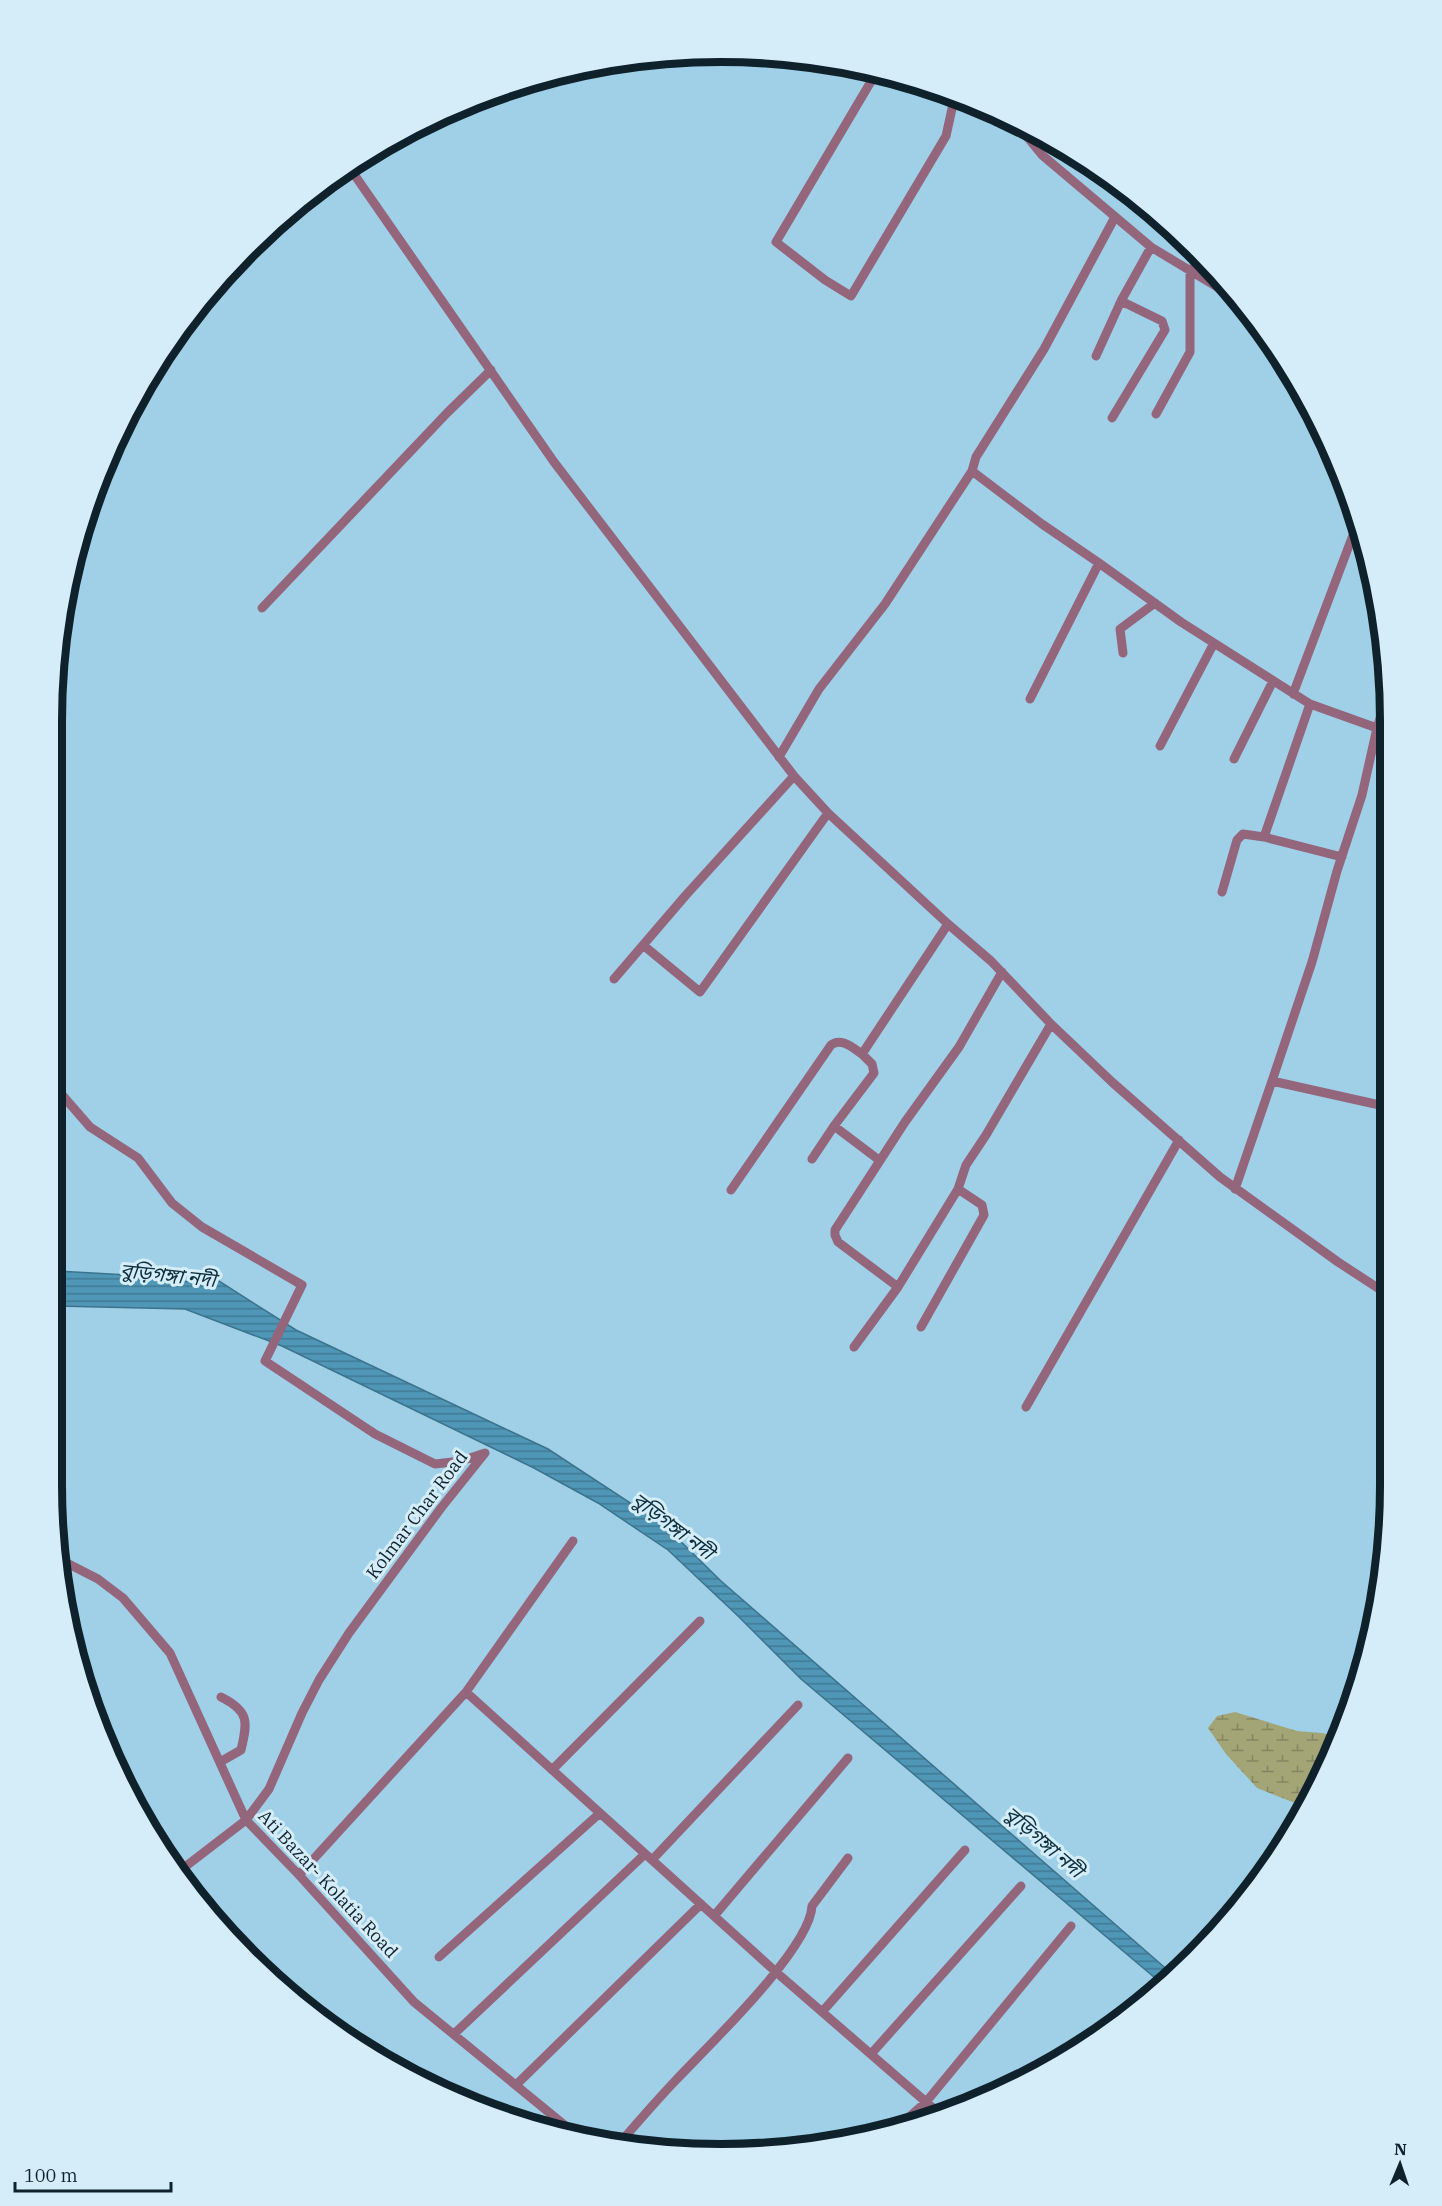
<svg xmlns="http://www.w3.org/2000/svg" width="1442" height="2206" font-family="'IBM Plex Serif','Noto Sans Bengali',serif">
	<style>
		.wetland { fill: url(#wetland-marsh) }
		.water { fill: url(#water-rules); stroke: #3c738c; stroke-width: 1.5 }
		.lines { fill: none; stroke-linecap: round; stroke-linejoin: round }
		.street { stroke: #93667c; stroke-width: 9 }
		.labels { text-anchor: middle; stroke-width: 6; stroke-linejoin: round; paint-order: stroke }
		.street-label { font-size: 18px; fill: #0f222b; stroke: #d5edf9 }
		.water-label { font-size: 20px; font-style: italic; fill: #0e303e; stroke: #d5edf9 }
		.rim { fill: none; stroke: #0f222b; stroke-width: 8 }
	</style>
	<defs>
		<pattern id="wetland-marsh" width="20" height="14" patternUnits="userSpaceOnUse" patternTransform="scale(1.5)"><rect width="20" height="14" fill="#a3a576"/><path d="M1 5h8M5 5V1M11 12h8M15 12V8" fill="none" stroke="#838661"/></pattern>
		<pattern id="water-rules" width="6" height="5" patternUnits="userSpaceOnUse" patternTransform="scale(1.5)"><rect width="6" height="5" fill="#5096b6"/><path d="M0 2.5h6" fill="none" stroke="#417a94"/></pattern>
	</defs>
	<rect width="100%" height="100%" fill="#a0d0e8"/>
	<path class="wetland" d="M1235 1712 1297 1731 1322 1733 1340 1737 1322 1781 1305 1807 1257 1788 1226 1754 1208 1728 1217 1716Z"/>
	<path class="water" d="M57 1271 146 1276 190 1282 219 1281 296 1330 548 1449 664 1525 721 1581 1171 1973 1161 1983 801 1679 738 1616 668 1550 598 1503 534 1468 282 1346 185 1309 57 1306Z"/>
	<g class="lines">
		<path class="street" d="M876 73 776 242 825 280 851 296 946 136 955 95
			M1015 122 1042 155 1151 247 1242 302
			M349 167 554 462 794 776 828 813 948 924 991 961 1051 1024 1112 1082 1220 1177 1338 1262 1387 1294
			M1199 275 1205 263
			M1096 356 1121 301 1151 247
			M1156 414 1190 352V269
			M1112 418 1165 330 1162 321 1121 301
			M972 471 1042 524 1099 563 1030 699
			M1099 563 1181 622 1310 704 1377 728
			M262 608 447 413 491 370
			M1123 653 1120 629 1155 603
			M1293 694 1353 535
			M1160 746 1214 643
			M779 757 819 689 885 604 972 471 976 457 1044 349 1115 217
			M1234 759 1273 681
			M1264 837 1310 704
			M1222 892 1237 840 1243 834 1264 837 1342 857
			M643 945 700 992 828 813
			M614 979 686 895 794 776
			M1272 1081 1312 962 1337 871 1362 795 1377 728 1390 686
			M57 1089 90 1127 138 1158 172 1203 202 1227 302 1285 265 1361 375 1434 435 1464 461 1461 485 1453 441 1508 349 1633 319 1680 302 1713 269 1789 246 1820 177 1873
			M834 1126 879 1160
			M812 1159 834 1126 874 1073 872 1064 862 1054
			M1235 1189 1272 1081 1384 1106 1387 1105
			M731 1190 831 1045C841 1037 853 1048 862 1054L948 924
			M898 1287 838 1242 835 1235V1230L905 1122 959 1047 1002 972
			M921 1327 984 1215 982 1205 958 1189 966 1165 986 1135 1051 1024
			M854 1347 898 1287 958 1189
			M1026 1407 1179 1140
			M57 1558 98 1579 123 1598 170 1653 246 1820 299 1875 414 2002 584 2141
			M466 1692 776 1972 941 2115
			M220 1762 241 1750C248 1721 249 1711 221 1697
			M552 1770 700 1621
			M652 1860 798 1705
			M299 1875 466 1692 573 1541
			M714 1916 848 1758
			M439 1957 600 1813
			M822 2012 965 1850
			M454 2034 645 1854
			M871 2054 1021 1886
			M516 2085 701 1904
			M892 2132 926 2102 1071 1926
			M618 2145C637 2123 656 2101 676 2080 708 2046 810 1949 812 1906L848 1858"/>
	</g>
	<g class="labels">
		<g class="street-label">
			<text transform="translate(417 1515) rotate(-53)" y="6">Kolmar Char Road</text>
			<text transform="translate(328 1884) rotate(47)" y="6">Ati Bazar- Kolatia Road</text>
		</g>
		<g class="water-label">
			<text transform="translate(168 1275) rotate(6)" y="7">বুড়িগঙ্গা নদী</text>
			<text transform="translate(673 1526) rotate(37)" y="7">বুড়িগঙ্গা নদী</text>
			<text transform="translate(1044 1842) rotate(41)" y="7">বুড়িগঙ্গা নদী</text>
		</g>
	</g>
	<path d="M0 0H1442V2206H0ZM721 62H721A659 659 0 0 1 1380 721V1485A659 659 0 0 1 721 2144H721A659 659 0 0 1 62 1485V721A659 659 0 0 1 721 62Z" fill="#d5edf9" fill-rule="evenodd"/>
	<path class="rim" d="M721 62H721A659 659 0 0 1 1380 721V1485A659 659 0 0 1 721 2144H721A659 659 0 0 1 62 1485V721A659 659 0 0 1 721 62Z"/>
	<g transform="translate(1400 2164) rotate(2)" stroke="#d5edf9" stroke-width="4.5" paint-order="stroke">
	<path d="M0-4.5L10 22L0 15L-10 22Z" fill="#0f222b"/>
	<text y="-9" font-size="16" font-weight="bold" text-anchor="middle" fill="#0f222b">N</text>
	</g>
	<path d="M15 2182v9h156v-9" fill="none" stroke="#0f222b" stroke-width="3"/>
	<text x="24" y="2182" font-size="18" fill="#0f222b" stroke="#d5edf9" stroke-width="4.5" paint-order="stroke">100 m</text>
</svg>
